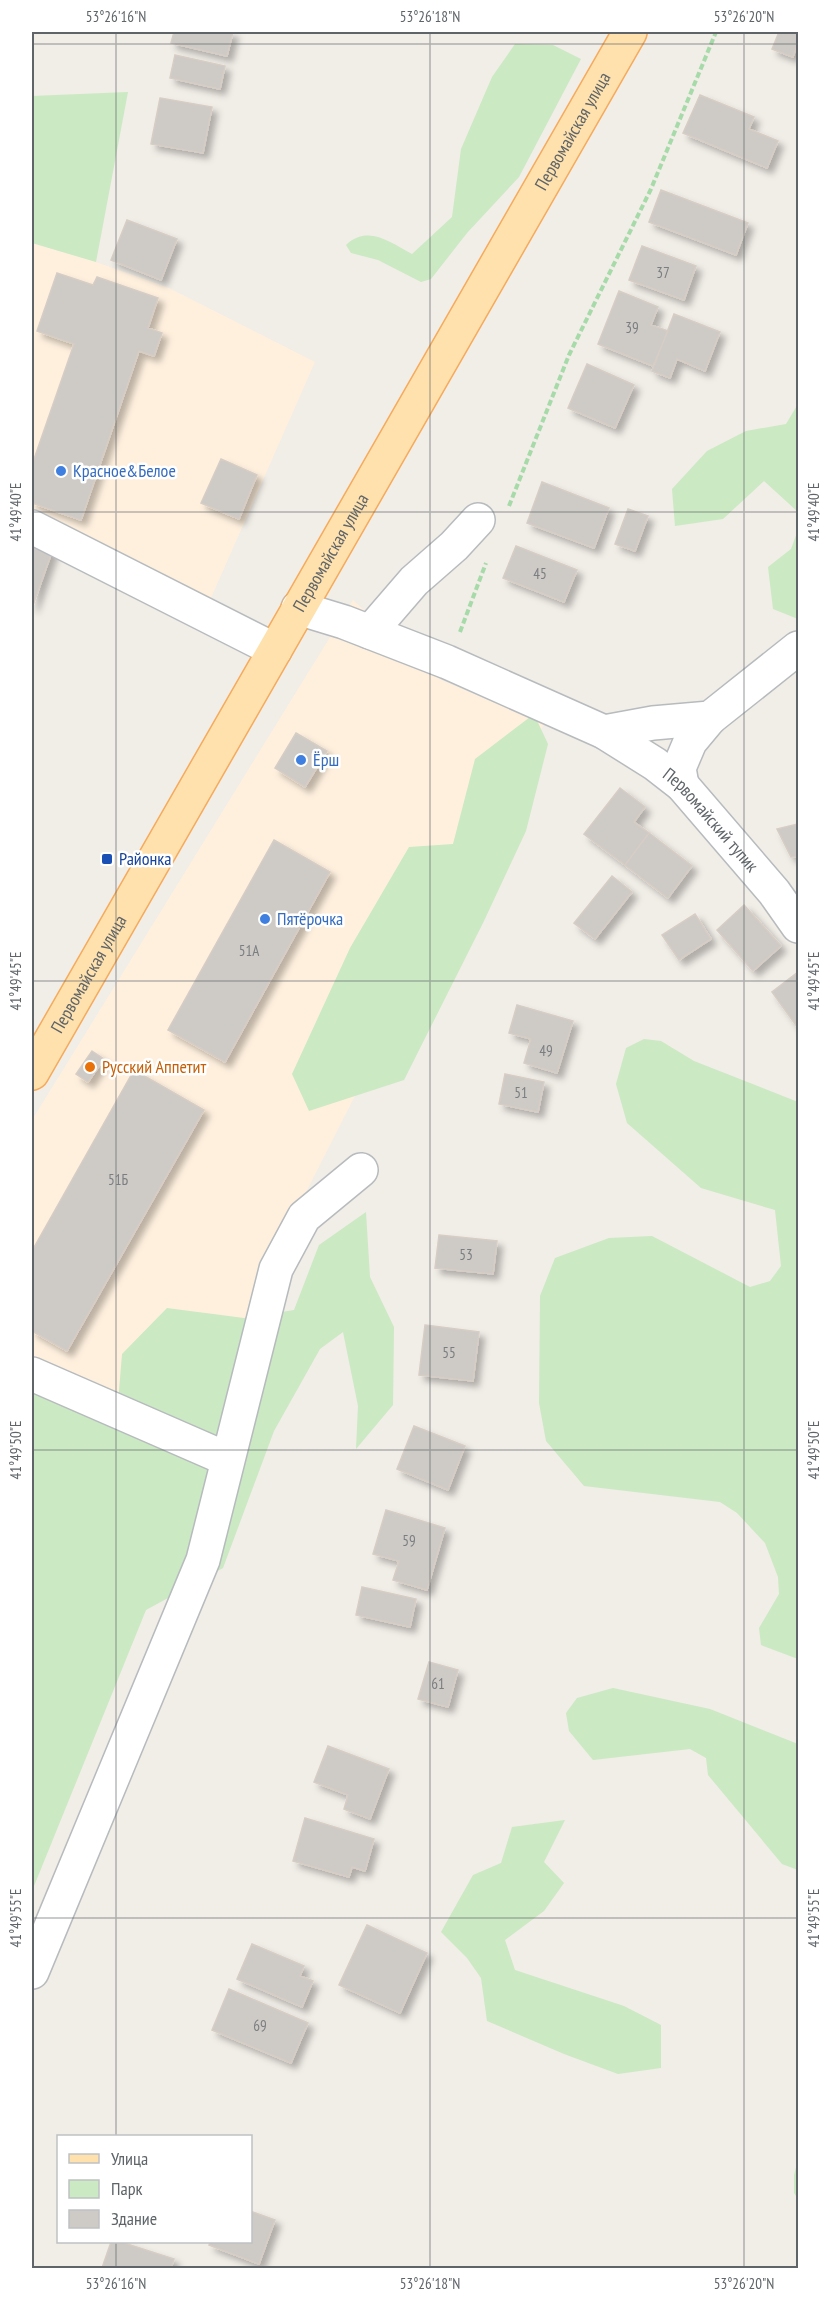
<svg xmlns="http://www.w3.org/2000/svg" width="830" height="2300" font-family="'PT Sans Narrow',sans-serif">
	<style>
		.commercial { fill: #fff0de }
		.green { fill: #cbe9c3 }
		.building { fill: #cecac6; stroke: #d6cdc5; stroke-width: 1.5; filter: url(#shadow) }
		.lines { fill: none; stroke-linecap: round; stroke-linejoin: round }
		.minor-casing { stroke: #b7bbbe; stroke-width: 36 }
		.major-casing { stroke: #f6aa5b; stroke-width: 36 }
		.path { stroke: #a6dba9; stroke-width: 4; stroke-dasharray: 6 3; stroke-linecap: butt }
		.minor { stroke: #fff; stroke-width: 33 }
		.major { stroke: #ffe1ae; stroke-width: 33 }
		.ticks { fill: none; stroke: #5e6468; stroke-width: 1.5; stroke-opacity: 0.45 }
		.shop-dot { fill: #3f7fe0; stroke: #fff; stroke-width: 2 }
		.transit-dot { fill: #1a4fb4; stroke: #fff; stroke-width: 2 }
		.food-dot { fill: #e8710a; stroke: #fff; stroke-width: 2 }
		.labels { text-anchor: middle; stroke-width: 5; stroke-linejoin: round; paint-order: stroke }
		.number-label { font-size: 15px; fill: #7a7e80 }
		.street-label { font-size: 18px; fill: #5e6468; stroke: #fff }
		.shop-label { font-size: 18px; fill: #366cbe; stroke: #fff; text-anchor: start }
		.transit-label { font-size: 18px; fill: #164399; stroke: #fff; text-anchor: start }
		.food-label { font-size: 18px; fill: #c56008; stroke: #fff; text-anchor: start }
		.neatline { fill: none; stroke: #5e6468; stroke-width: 2 }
		.ticks-label { font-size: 15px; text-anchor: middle; fill: #5e6468 }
	</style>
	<defs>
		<filter id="shadow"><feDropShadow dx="5.5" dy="5.5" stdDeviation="3" flood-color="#0004"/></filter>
	</defs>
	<rect width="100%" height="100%" fill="#f1ede7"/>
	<path class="commercial" d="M32 243 96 262 169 288 315 362 211 598 32 523Z
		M353 600 439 679 544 724 270 1263 205 1466 32 1390V1120Z"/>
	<path class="green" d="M515 44 553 45 581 59 519 177 467 233 431 279 421 282 378 260 351 253 346 245C368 224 391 243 412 254L452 217 461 149 492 77Z
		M128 92 96 262 32 243V96Z
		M798 404V512L764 481 723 519 675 526 672 489 707 451 746 431 786 424Z
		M798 530V619L773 609 768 567 791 549Z
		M534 714 548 744 526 831 483 923 404 1080 309 1111 292 1074 350 948 409 847 453 844 475 759Z
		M644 1039 661 1041 694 1061 798 1102V1659L761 1645 759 1628 779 1594 778 1577 765 1543 737 1513 720 1502 584 1486 546 1441 539 1403 540 1296 555 1258 609 1238 652 1236 750 1287 770 1281 781 1266 775 1210 701 1188 627 1123 616 1084 626 1048Z
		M366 1212 370 1277 394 1327 393 1405 356 1449 358 1406 343 1332 320 1349 274 1431 223 1568 146 1610 32 1891V1390L117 1415 122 1354 167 1308 244 1318 294 1310 319 1245Z
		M613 1688 710 1709 798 1744V1870L782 1864 708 1775 706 1758 690 1749 593 1760 569 1731 566 1713 577 1698Z
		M565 1820 544 1862 564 1883 544 1911 505 1940 515 1970 624 2006 661 2025V2068L618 2074 564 2054 487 2021 481 1978 467 1958 441 1932 473 1875 501 1863 512 1827Z
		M798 2160V2199L794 2193V2175Z"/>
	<path class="building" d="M174 32H233L227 56 171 43Z
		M779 32H798V42L793 57 772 49Z
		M175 55 225 66 220 89 170 78Z
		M700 95 754 117 749 129 778 141 767 168 683 133Z
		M160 98 212 107 203 153 151 144Z
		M661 190 748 223 736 255 649 222Z
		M127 220 177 239 161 280 111 260Z
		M642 246 696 266 684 300 629 280Z
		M57 273 93 285 97 277 158 298 148 328 162 333 154 356 139 351 81 520 32 503V465L74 344 37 331Z
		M619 291 658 307 651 325 668 331 653 366 598 344Z
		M674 314 720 332 705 371 677 359 670 378 652 371Z
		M587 364 634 385 615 428 568 408Z
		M221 459 257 475 239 519 201 503Z
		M542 482 609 508 594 548 527 523Z
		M628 509 648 516 635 551 615 544Z
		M32 542 53 549 32 608Z
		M516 546 577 570 564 602 503 578Z
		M296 733 327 751 305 787 275 768Z
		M620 788 645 807 634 822 649 833 625 865 584 834Z
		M798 824V856L791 857 777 829Z
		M649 833 692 866 668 898 625 865Z
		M274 840 330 872 225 1062 168 1030Z
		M612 876 632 892 595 939 574 923Z
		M744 905 781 946 753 971 717 930Z
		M695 914 711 939 679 960 662 935Z
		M798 972V1028L772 992Z
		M517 1005 573 1021 557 1073 524 1063 531 1039 509 1033Z
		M92 1051 104 1059 88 1082 76 1074Z
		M134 1070 204 1110 67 1351 32 1331V1251Z
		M505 1074 544 1082 538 1112 499 1104Z
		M439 1235 497 1241 493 1274 435 1268Z
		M425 1325 479 1332 473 1381 419 1375Z
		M414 1426 465 1446 448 1490 397 1469Z
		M386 1510 445 1528 427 1590 393 1580 399 1561 373 1554Z
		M362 1587 416 1599 410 1627 356 1615Z
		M429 1662 458 1670 448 1707 418 1699Z
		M328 1746 389 1769 370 1819 344 1809 348 1795 314 1782Z
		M305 1818 374 1839 365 1871 352 1867 349 1877 293 1861Z
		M367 1925 427 1953 400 2013 339 1985Z
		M252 1944 304 1966 300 1976 313 1981 302 2007 237 1979Z
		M229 1989 308 2023 291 2063 212 2030Z
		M250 2211 275 2220 259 2264 209 2245 210 2242H250Z
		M111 2242H121L174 2259 171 2268H102Z"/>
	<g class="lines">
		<defs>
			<g id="minor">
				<path d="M32 527 275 650"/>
				<path id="s1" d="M298 608 344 622 447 662 604 732 655 764 682 785 774 892 798 926"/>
				<path d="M370 632 414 581 454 546 478 520"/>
				<path d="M604 732 653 723 710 718 798 648"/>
				<path d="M682 785 679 768 690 742 710 718"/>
				<path d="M32 1374 227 1459"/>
				<path d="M32 1972 203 1560 276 1269 304 1217 361 1170"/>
			</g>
			<g id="major">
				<path id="s2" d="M32 1073 630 32"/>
			</g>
		</defs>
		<use href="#minor" class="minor-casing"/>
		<use href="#major" class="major-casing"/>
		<path class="path" d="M509 506 569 355 651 189 716 32
			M460 632 486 563"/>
		<use href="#minor" class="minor"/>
		<use href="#major" class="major"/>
	</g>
	<path class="ticks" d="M116 32V2136M430 32V2268M744 32V2268M32 44H798M32 512H798M32 981H798M32 1450H798M32 1918H798M116 2242V2268"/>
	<g class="shop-dot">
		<circle cx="61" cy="471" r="6"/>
		<circle cx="301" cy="760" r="6"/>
		<circle cx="265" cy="919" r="6"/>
	</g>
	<rect class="transit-dot" x="101" y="853" width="12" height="12" rx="3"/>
	<circle class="food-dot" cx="90" cy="1067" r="6"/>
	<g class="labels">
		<g class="number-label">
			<text x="663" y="278">37</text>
			<text x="632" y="333">39</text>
			<text x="540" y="579">45</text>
			<text x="249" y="956">51А</text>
			<text x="546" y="1056">49</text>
			<text x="521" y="1098">51</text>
			<text x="118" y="1185">51Б</text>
			<text x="466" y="1260">53</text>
			<text x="449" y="1358">55</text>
			<text x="409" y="1546">59</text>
			<text x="438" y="1689">61</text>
			<text x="260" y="2031">69</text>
		</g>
		<g class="street-label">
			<text dy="6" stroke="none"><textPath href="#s2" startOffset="1086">Первомайская улица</textPath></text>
			<text dy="6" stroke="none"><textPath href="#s2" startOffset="600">Первомайская улица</textPath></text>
			<text dy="6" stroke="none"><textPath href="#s1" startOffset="470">Первомайский тупик</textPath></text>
			<text dy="6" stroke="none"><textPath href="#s2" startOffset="114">Первомайская улица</textPath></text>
		</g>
		<g class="shop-label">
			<text x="73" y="477">Красное&amp;Белое</text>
			<text x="313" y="766">Ёрш</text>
			<text x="277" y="925">Пятёрочка</text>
		</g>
		<g class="transit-label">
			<text x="119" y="865">Районка</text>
		</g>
		<g class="food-label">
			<text x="102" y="1073">Русский Аппетит</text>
		</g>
	</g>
	<rect width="830" height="2300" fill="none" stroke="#ffffff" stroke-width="66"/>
	<rect x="57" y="2135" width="195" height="108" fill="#ffffff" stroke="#bfc1c3" stroke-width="1.5"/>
	<rect x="69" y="2154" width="30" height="9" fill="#ffe1ae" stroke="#bfc1c3" stroke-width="1.5"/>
	<text x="111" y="2165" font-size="18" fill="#5e6468">Улица</text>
	<rect x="69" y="2180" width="30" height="18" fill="#cbe9c3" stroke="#bfc1c3" stroke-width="1.5"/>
	<text x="111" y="2195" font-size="18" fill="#5e6468">Парк</text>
	<rect x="69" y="2210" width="30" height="18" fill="#cecac6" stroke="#bfc1c3" stroke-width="1.5"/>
	<text x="111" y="2225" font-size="18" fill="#5e6468">Здание</text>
	<rect x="33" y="33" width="764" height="2234" class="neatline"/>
	<g class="ticks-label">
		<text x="116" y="22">53°26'16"N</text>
		<text x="430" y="22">53°26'18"N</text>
		<text x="744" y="22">53°26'20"N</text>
		<text transform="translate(16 512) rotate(-90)" y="5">41°49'40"E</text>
		<text transform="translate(814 512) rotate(-90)" y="5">41°49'40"E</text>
		<text transform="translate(814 981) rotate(-90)" y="5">41°49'45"E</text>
		<text transform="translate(16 981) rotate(-90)" y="5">41°49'45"E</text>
		<text transform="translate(814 1450) rotate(-90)" y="5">41°49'50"E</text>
		<text transform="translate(16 1450) rotate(-90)" y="5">41°49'50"E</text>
		<text transform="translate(16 1918) rotate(-90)" y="5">41°49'55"E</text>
		<text transform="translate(814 1918) rotate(-90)" y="5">41°49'55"E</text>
		<text x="116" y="2289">53°26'16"N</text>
		<text x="430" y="2289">53°26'18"N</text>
		<text x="744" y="2289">53°26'20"N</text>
	</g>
</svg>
